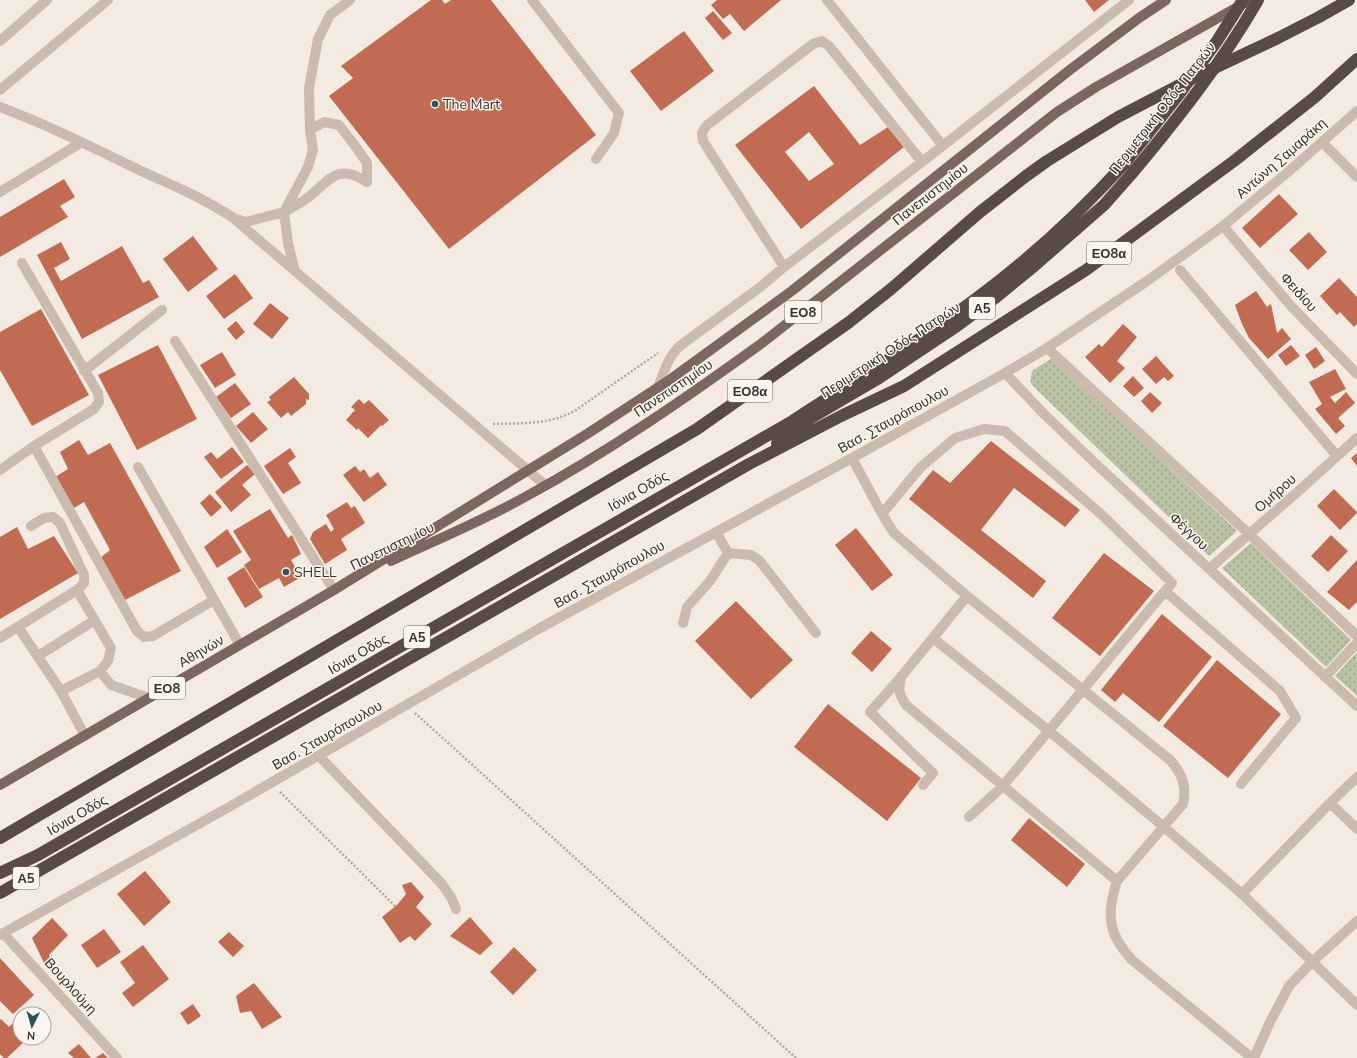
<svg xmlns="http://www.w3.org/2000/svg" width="1357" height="1058" font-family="'Nunito Sans',sans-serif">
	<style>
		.green { fill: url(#green-dots) }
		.building { fill: #c16c52; fill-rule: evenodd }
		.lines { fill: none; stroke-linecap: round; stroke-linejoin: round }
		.path { stroke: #b7a598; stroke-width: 2.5; stroke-dasharray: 2 2; stroke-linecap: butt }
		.minor { stroke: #cbbbae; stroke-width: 10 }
		.major { stroke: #7b675e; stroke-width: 10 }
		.highway { stroke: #5a4a44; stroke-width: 12 }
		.highway-bridge { stroke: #5a4a44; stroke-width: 12 }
		.poi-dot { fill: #23575a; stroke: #faf5ef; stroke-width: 1.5 }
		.labels { text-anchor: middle; stroke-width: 3; stroke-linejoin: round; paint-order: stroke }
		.shield { fill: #faf5ef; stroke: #746b66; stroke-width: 1 }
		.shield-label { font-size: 13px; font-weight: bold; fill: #3a302c }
		.poi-label { font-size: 14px; fill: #3a302c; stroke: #faf5ef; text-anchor: start }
		.street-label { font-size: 14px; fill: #3a302c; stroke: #faf5ef }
	</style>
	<defs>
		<pattern id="green-dots" width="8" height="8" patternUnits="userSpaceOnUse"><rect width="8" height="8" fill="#b8c2a2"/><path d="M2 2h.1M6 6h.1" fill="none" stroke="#979e84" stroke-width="1.8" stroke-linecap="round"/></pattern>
	</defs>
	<rect width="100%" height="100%" fill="#f3ebe2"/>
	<path class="green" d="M1052 358 1237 531 1209 556 1033 386 1030 381 1032 371Z
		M1251 543 1351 640 1326 667 1222 568Z
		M1357 652V696L1335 676Z"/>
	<path class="building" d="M431 0H442L445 4 451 0H491L596 135 449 249 329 96 353 78 341 66Z
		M717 0H781L744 31 730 14 723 19 711 5Z
		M1085 0H1109L1094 12Z
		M713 11 732 33 723 40 705 18Z
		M684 31 714 71 661 111 630 71Z
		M814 86 860 145 888 127 904 147 801 229 735 145ZM809 132 834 164 809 181 785 152Z
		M64 179 75 197 60 206 68 217 0 257V217Z
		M1279 194 1298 214 1260 248 1242 228Z
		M1309 232 1327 252 1308 270 1289 250Z
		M193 236 218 269 188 292 163 259Z
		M61 242 70 259 54 268 61 281 122 246 143 283 149 280 159 297 82 339 37 255Z
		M235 274 253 298 224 319 206 296Z
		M1339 278 1357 297V324L1354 327 1340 312 1337 315 1320 296Z
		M1256 291 1267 307 1271 304 1277 333 1282 328 1291 339 1268 359 1249 338 1242 324 1235 305Z
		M270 303 289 318 272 339 253 324Z
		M41 309 89 395 32 426 0 370V332Z
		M236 321 245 332 236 340 227 329Z
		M1123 324 1137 337 1117 361 1125 368 1110 383 1085 357 1099 344 1102 347Z
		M158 345 197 419 137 450 98 375Z
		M1291 345 1300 356 1286 366 1278 355Z
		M1316 347 1325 361 1314 369 1305 355Z
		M222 352 236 375 215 388 200 365Z
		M1156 356 1174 376 1168 381 1164 377 1156 384 1142 369Z
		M1335 369 1346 389 1330 397 1335 403 1346 392 1355 403 1338 418 1345 426 1336 434 1315 409 1322 404 1309 382Z
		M1133 376 1144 388 1134 397 1123 386Z
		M294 377 309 394V400L306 399V404L291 416 288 412 281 418 267 402 271 400 269 397Z
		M235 383 251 404 231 418 216 397Z
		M1150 392 1162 403 1152 413 1141 401Z
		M359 399 364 404 369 400 389 420 382 426 381 425 368 438 358 428 357 430 346 420 355 410 351 407Z
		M253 412 268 429 251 443 236 426Z
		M79 440 88 455 110 443 181 571 125 600 100 558 110 550 84 502 74 508 55 477 68 469 60 452Z
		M991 441 1080 510 1065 527 1014 488 981 530 1046 581 1033 598 909 499 933 470 950 483Z
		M232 447 244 462 221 479 204 457 211 452 217 459Z
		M290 448 296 457 288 463 301 483 283 494 264 466Z
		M1357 453V466L1351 458Z
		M247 465 255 474 242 485 251 495 231 512 215 492Z
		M355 466 360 472 364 469 370 478 378 472 387 485 364 502 343 475Z
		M1334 489 1357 512V513L1340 530 1317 506Z
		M210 494 222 507 211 517 200 503Z
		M347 502 351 508 355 506 365 523 341 539 347 550 325 564 310 539 313 532 326 524 331 532 334 529 326 515Z
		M270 509 288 538 292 535 301 554 291 560 301 577 284 587 279 578 259 589 244 565 251 560 233 531Z
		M17 527 28 549 54 536 78 573 0 619V537Z
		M856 528 893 575 872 591 835 545Z
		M227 529 242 552 217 568 204 547Z
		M1331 535 1348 551 1328 572 1311 556Z
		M1104 553 1154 591 1100 656 1052 618Z
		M1357 560V602L1349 610 1327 592Z
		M244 567 263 597 245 608 227 578Z
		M736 601 793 660 751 699 695 641Z
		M1162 614 1212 657 1159 722 1123 693 1115 702 1101 690Z
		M871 631 892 649 872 672 851 653Z
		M1217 660 1281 714 1228 778 1163 726Z
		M828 704 921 778 887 821 794 747Z
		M1029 818 1085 864 1067 887 1011 840Z
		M145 871 171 902 144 926 117 894Z
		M411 882 424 897 416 907 432 924 415 941 410 936 400 943 382 917 397 905 406 894 402 885Z
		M470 917 493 943 480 955 450 936Z
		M52 918 68 935 49 955 55 968 45 965 32 938Z
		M104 929 121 952 97 968 81 945Z
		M229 932 244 946 233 957 218 942Z
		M143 945 169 979 133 1007 122 993 135 983 120 962Z
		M514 947 537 970 513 995 490 972Z
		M0 958 34 995 13 1014 0 1001Z
		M254 983 282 1017 262 1029 251 1011 240 1013 236 996Z
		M193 1004 201 1016 188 1025 180 1013Z
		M1 1019 9 1027 13 1023 20 1030V1038H28L7 1058H4L0 1054V1020Z
		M79 1044 91 1058H74L68 1053Z
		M103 1053 108 1058H95Z"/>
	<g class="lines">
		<path class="path" d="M493 424C523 423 550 425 576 410L658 353
			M415 713 796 1058
			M280 792 395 906"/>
		<path class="minor" d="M532 0 619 113 614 133 596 159
			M827 0 943 146
			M0 41 47 0
			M0 90 108 0
			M0 107C47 125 92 147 137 169 169 184 202 197 232 217L545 485
			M310 130 324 122 339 125 356 147 367 163V182
			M1322 142 1357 177
			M0 192 82 142
			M236 219 246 222 284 212 308 167 313 150 310 130 309 88 318 39 330 15 350 0
			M1223 226 1291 306 1357 374
			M22 263 98 393 99 402 94 409 34 446
			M784 267 703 141 702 133 706 126 813 44 822 41 829 46 922 162
			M1180 270 1337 456
			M295 271 288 243 284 212C291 208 299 204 306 199 328 183 336 161 367 182
			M175 341 334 590
			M1047 348 1249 534 1357 636
			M84 371 162 310
			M1005 373 1043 413 1096 464 1357 706
			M658 388C664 372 668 356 681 345L759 288 784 267 922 162 1129 0
			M852 458 882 514 894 533 967 596 1170 760C1182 773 1187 786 1183 804L1117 881 906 705C899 694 898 691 901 677L967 596
			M138 467 240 645
			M0 470 34 446 137 631 144 637 153 636 214 600
			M882 514 920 468 955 438 984 429 1005 431 1102 515 1172 583 1165 591 1280 691 1296 718 1241 784
			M716 532 728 553 751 555 759 560 816 633
			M1209 569 1302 488 1357 438
			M683 623 687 607 710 581 728 553
			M18 627 61 691 85 736
			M0 638 77 590 84 583V575L60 523 53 517 44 518 31 526
			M933 638 1049 731 1164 827 1242 894 1357 1005
			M38 656 95 620
			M100 671 111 685 149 698
			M901 677 870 712 933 773 923 785
			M1325 677 1357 643
			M61 691 100 671 108 661 111 648 77 590
			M319 756 442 884 452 899 456 909
			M1330 803 1357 829
			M969 817 1002 787 1165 591
			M1117 881C1106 915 1108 934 1132 960L1252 1058
			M1242 894 1330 803 1357 777
			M3 933 117 1058
			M0 935 229 807 540 628 852 458 1005 373 1047 348 1150 279 1223 226 1288 172 1357 111
			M1254 1058 1270 1022 1289 986 1312 962 1357 921"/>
		<path class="major" d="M391 561C436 540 482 521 525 497 608 452 686 398 762 343L1057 112 1096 87 1250 0
			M0 785 334 590 587 434 668 381 793 290 1071 69 1139 18 1166 0"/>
		<path class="highway" d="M777 443 809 419 879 378 957 326 995 298 1033 267 1104 205 1134 171
			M0 838 697 429 848 323 891 289 980 212 1026 176 1047 161 1118 117 1187 81 1278 38 1319 17 1349 0
			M0 873 38 855 791 422C845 386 902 353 955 314 1016 271 1074 219 1124 164
			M0 893 749 464 841 416 904 386 1086 270 1234 161 1315 97 1357 59"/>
		<path class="highway-bridge" d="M1124 164 1180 93 1217 41 1243 0
			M1134 171C1179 117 1223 61 1258 0"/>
	</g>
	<g class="poi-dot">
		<circle cx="435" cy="104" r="4"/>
		<circle cx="286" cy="572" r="4"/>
	</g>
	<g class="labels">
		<g class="shield">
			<rect x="1087" y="242" width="44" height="22" rx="3"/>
			<rect x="969" y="297" width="26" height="22" rx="3"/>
			<rect x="785" y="301" width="36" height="22" rx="3"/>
			<rect x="728" y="380" width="44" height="22" rx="3"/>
			<rect x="404" y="626" width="26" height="22" rx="3"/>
			<rect x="149" y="677" width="36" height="22" rx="3"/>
			<rect x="13" y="867" width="26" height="22" rx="3"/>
		</g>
		<g class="shield-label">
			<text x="1109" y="258">ΕΟ8α</text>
			<text x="982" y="313">Α5</text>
			<text x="803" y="317">ΕΟ8</text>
			<text x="750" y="396">ΕΟ8α</text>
			<text x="417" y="642">Α5</text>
			<text x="167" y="693">ΕΟ8</text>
			<text x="26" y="883">Α5</text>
		</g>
		<g class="poi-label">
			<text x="443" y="109">The Mart</text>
			<text x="294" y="577">SHELL</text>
		</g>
		<g class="street-label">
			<text transform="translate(1162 108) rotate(-52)" y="5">Περιμετρική Οδός Πατρών</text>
			<text transform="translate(1281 158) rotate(-41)" y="5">Αντώνη Σαμαράκη</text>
			<text transform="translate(930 194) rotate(-38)" y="5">Πανεπιστημίου</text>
			<text transform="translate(1299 292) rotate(48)" y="5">Φειδίου</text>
			<text transform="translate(890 350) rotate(-33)" y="5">Περιμετρική Οδός Πατρών</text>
			<text transform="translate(673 388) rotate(-34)" y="5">Πανεπιστημίου</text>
			<text transform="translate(893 419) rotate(-29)" y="5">Βασ. Σταυρόπουλου</text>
			<text transform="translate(638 491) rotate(-30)" y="5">Ιόνια Οδός</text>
			<text transform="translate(1275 493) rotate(-41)" y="5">Ομήρου</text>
			<text transform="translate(1189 531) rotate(43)" y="5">Φέγγου</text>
			<text transform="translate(392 546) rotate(-26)" y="5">Πανεπιστημίου</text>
			<text transform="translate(609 574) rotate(-29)" y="5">Βασ. Σταυρόπουλου</text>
			<text transform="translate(201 651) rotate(-30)" y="5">Αθηνών</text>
			<text transform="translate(358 654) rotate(-30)" y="5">Ιόνια Οδός</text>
			<text transform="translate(327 735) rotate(-30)" y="5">Βασ. Σταυρόπουλου</text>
			<text transform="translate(77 815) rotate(-30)" y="5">Ιόνια Οδός</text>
			<text transform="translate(71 986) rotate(48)" y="5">Βουρλούμη</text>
		</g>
	</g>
	<g transform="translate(32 1026) rotate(185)"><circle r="19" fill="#faf5ef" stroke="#ada6a1"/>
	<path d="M0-3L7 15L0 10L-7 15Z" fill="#23575a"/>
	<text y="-6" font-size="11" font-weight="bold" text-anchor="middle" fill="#3a302c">N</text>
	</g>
</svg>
